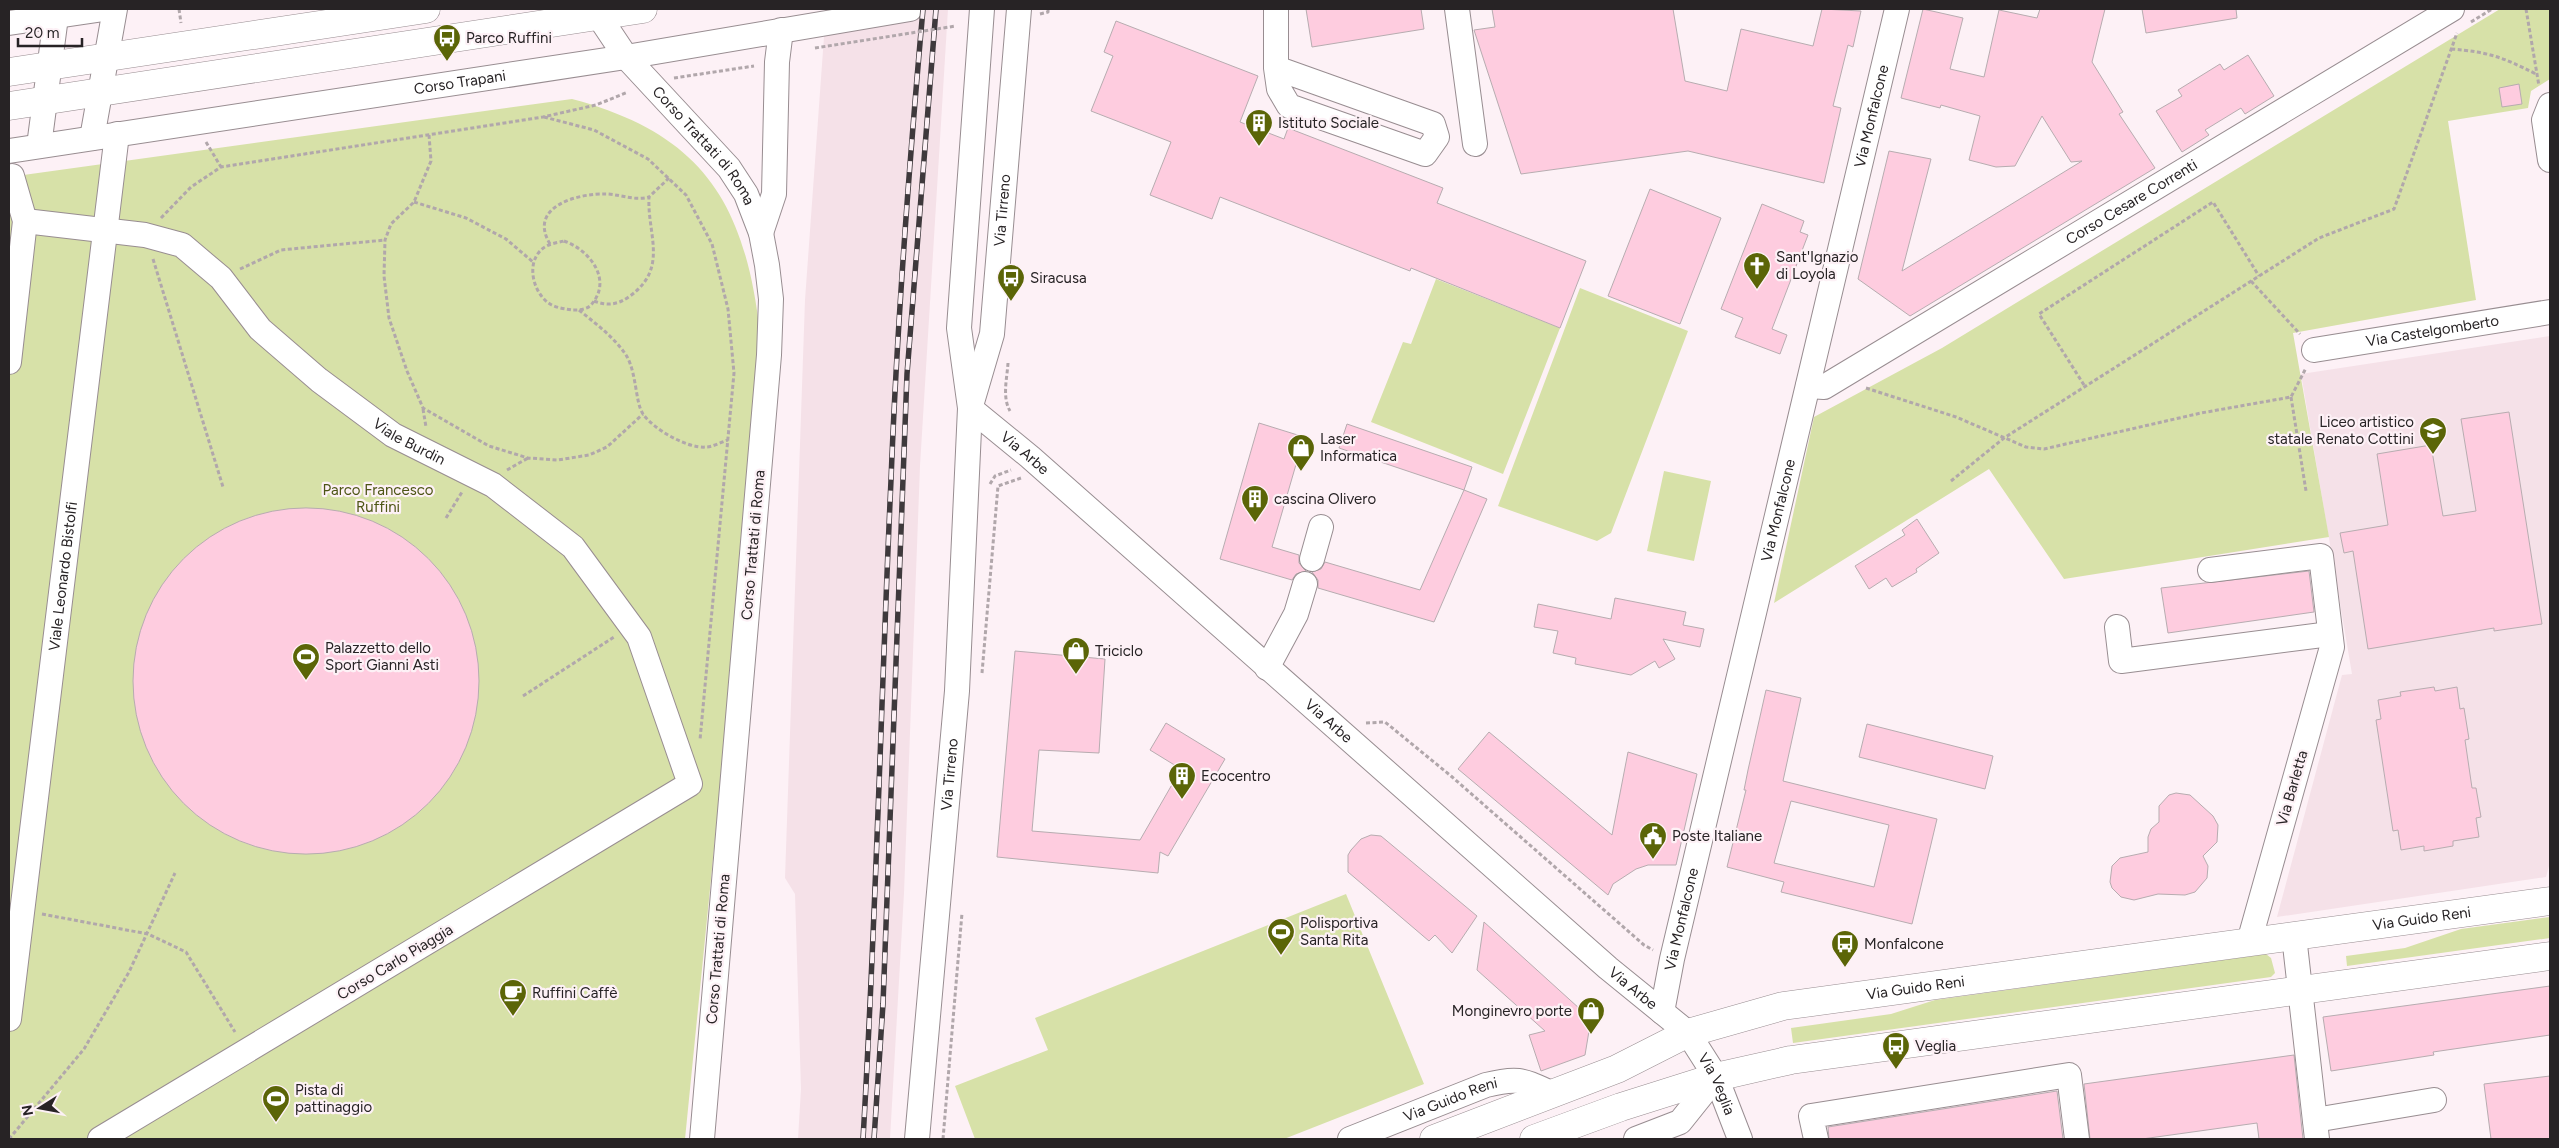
<svg xmlns="http://www.w3.org/2000/svg" width="2559" height="1148" font-family="Figtree,sans-serif">
	<style>
		.built { fill: #f5e1e8 }
		.green { fill: #d7e1a8 }
		.building { fill: #feccdf; stroke: #b7acb0; fill-rule: evenodd }
		.lines { fill: none; stroke-linecap: round; stroke-linejoin: round }
		.minor-casing { stroke: #988d91; stroke-width: 26 }
		.major-casing { stroke: #988d91; stroke-width: 29 }
		.path { stroke: #b1a7ab; stroke-width: 3; stroke-dasharray: 4 2.5; stroke-linecap: butt }
		.minor { stroke: #fff; stroke-width: 24 }
		.major { stroke: #fff; stroke-width: 28 }
		.rail-casing { stroke: #3e393c; stroke-width: 5.5 }
		.rail { stroke: #fdf1f6; stroke-width: 4; stroke-dasharray: 11; stroke-linecap: butt }
		.path-bridge { stroke: #b1a7ab; stroke-width: 3; stroke-dasharray: 4 2.5; stroke-linecap: butt }
		.labels { text-anchor: middle; stroke-width: 4.5; stroke-linejoin: round; paint-order: stroke }
		.poi-label { font-size: 15px; fill: #272325; stroke: #fdf1f6; text-anchor: start }
		.street-label { font-size: 15px; fill: #272325; stroke: #fdf1f6 }
		.park-label { font-size: 15px; fill: #4d5515; stroke: #fdf1f6 }
	</style>
	<rect width="100%" height="100%" fill="#fdf1f6"/>
	<path class="built" d="M826 9H948L920 466 904 893 890 1139H798L801 1089 795 894 785 878 805 300Z
		M2550 336V862L2546 877 2277 917 2342 675 2352 674 2301 374Z"/>
	<path class="green" d="M2500 9H2550V79L2531 91 2528 108 2448 121 2476 300 2293 333 2329 537 2064 579 1989 469 1774 603 1814 417 1942 348Z
		M572 99C703 134 745 203 760 333L735 695 720 789 685 1139H9V177Z
		M1436 279 1560 328 1503 474 1371 422 1403 342 1411 344Z
		M1580 288 1688 331 1611 533 1597 541 1498 506Z
		M1664 471 1711 481 1694 561 1647 551Z
		M1346 894 1424 1084 1284 1139H975L955 1086 1048 1050 1035 1018Z
		M2550 917V938L2347 966 2346 956 2405 948 2461 929Z
		M2266 954 2271 958 2275 973 2271 977 1793 1043 1791 1028 1891 1014 1935 1000Z"/>
	<path class="building" d="M1306 9H1421L1424 29 1312 47Z
		M1492 9H1673L1685 81 1727 91 1741 29 1813 46 1822 9 1861 11 1853 47 1848 45 1833 106 1841 108 1824 183 1688 151 1521 174 1474 30 1495 27Z
		M1923 9 1963 18 1950 69 1984 77 1999 10 2037 18 2040 9H2105L2092 62 2123 112 2119 114 2155 168 1910 316 1858 279 1889 151 1931 159 1902 271 2082 161 2071 162 2042 116 2015 166 1996 167 1969 160 1980 116 1941 105 1940 108 1901 98Z
		M2142 9H2236L2237 18 2146 33Z
		M1116 21 1258 76 1240 122 1284 139 1288 128 1443 188 1437 203 1586 261 1560 328 1411 268 1410 271 1220 197 1212 219 1150 195 1171 142 1091 111 1113 56 1104 52Z
		M2248 55 2274 96 2245 114 2241 108 2205 130 2209 135 2182 152 2156 111 2182 96 2178 90 2220 64 2224 70Z
		M2519 84 2522 104 2502 107 2499 88Z
		M1650 189 1721 218 1680 324 1608 296Z
		M1762 204 1804 221 1800 232 1808 235 1772 329 1787 335 1780 354 1735 337 1743 318 1721 309Z
		M2509 412 2542 624 2494 631V628L2368 649 2353 551 2344 553 2340 533 2388 525 2377 454 2431 445 2443 516 2476 511 2461 419Z
		M1259 423 1304 437 1272 547 1299 555V563L1306 571 1296 574 1292 580 1220 559Z
		M1347 424 1472 467 1464 490 1339 448Z
		M1464 490 1487 499 1434 622 1318 588V580L1312 572 1321 569 1325 562 1420 590Z
		M133 681a173 173 0 1 1 346 0a173 173 0 1 1-346 0Z
		M1917 519 1939 553 1916 569 1917 572 1892 587 1886 578 1869 589 1855 566 1905 535 1902 530Z
		M2309 571 2314 612 2168 633 2161 588Z
		M1615 598 1686 612 1683 625 1704 629 1700 647 1663 639 1675 659 1659 668 1655 661 1631 675 1575 664 1576 658 1553 653 1558 631 1534 627 1538 604 1611 619Z
		M1015 651 1105 659 1099 753 1039 750 1032 831 1140 840 1181 769 1150 750 1166 723 1225 759 1168 856 1160 852 1158 873 997 857Z
		M2434 687 2435 691 2457 687 2460 709 2464 708 2469 739 2465 740 2472 788H2476L2481 817 2476 818 2479 837 2453 841V846L2424 851V846L2401 850 2398 830 2393 831 2376 720 2381 719 2378 700 2401 696 2400 692Z
		M1766 690 1801 698 1783 781 1937 819 1912 924 1781 892 1784 882 1727 867 1746 790H1744L1748 770ZM1791 801 1889 825 1874 887 1774 863Z
		M1867 724 1993 756 1985 789 1859 757Z
		M1489 732 1612 835 1628 752 1697 774 1676 865H1648L1636 869 1613 884 1608 895 1458 769Z
		M2176 793 2190 795 2213 816 2218 825 2217 842 2203 856 2208 866 2207 878 2195 892 2185 895 2158 894 2134 900 2121 897 2112 888 2110 882 2112 866 2120 858 2148 852V837L2151 829 2159 822V806L2169 795Z
		M1371 835 1381 836 1477 916 1452 953 1435 935 1429 941 1348 872V855L1351 850 1361 839Z
		M1484 922 1591 1019 1585 1055 1541 1071 1529 1035 1545 1031 1477 970Z
		M2550 986V1035L2433 1052 2434 1055 2331 1071 2323 1017Z
		M2294 1055 2303 1139H2259L2257 1123 2142 1139H2090L2084 1084Z
		M2550 1076V1139H2491L2484 1084Z
		M2057 1091 2063 1139H1829L1828 1127Z"/>
	<g class="lines">
		<defs>
			<g id="minor">
				<path id="s1" d="M594 9 626 57 729 168 746 194 761 233 767 265 771 299 769 355 702 1139"/>
				<path d="M1457 9 1475 144"/>
				<path d="M9 23 104 9"/>
				<path d="M1276 68 1433 124 1437 137 1425 154 1289 106 1279 89 1276 68V9"/>
				<path d="M2550 105 2544 120 2550 160"/>
				<path d="M92 138 115 9"/>
				<path d="M39 146 57 9"/>
				<path id="s2" d="M9 151 626 57 910 9"/>
				<path id="s3" d="M25 221 145 235 182 245 221 278 260 329 319 380 393 435 493 485 573 547 639 637 690 784 100 1139"/>
				<path d="M761 233 774 194 777 62 781 30"/>
				<path id="s4" d="M2314 350 2550 312"/>
				<path d="M9 362 25 221 12 176"/>
				<path id="s5" d="M1808 386 1824 387 2452 9"/>
				<path id="s6" d="M972 402 992 334 1019 9"/>
				<path id="s7" d="M970 408 1030 457 1608 968 1688 1033 1716 1077 1740 1139"/>
				<path d="M1312 559 1321 527"/>
				<path d="M2210 570 2321 556 2332 647 2249 942"/>
				<path d="M2117 627 2121 661 2330 634"/>
				<path d="M1267 668 1296 614 1305 584"/>
				<path d="M2294 936 2317 1139"/>
				<path id="s8" d="M1662 1012 1672 959 1897 9"/>
				<path id="s9" d="M9 1019 117 134"/>
				<path d="M2315 1120 2434 1100"/>
				<path id="s10" d="M917 1139 957 691 970 408 959 328 982 9"/>
				<path id="s11" d="M1350 1139 1486 1085C1518 1077 1522 1080 1551 1093"/>
				<path d="M1636 1139 1680 1122 1716 1077"/>
				<path d="M1816 1139 1811 1116 2069 1075 2077 1139"/>
			</g>
			<g id="major">
				<path d="M9 72 426 9"/>
				<path d="M9 106 643 9"/>
				<path id="s12" d="M1434 1139 1617 1069 1688 1033 1783 1006 2550 901"/>
				<path d="M1534 1139 1621 1107 1716 1077 1791 1060 2550 956"/>
			</g>
		</defs>
		<use href="#minor" class="minor-casing"/>
		<use href="#major" class="major-casing"/>
		<path class="path" d="M179 9 181 23
			M2526 9 2539 86
			M1040 14 1048 12V9
			M2471 22 2492 9
			M2451 49C2489 52 2502 57 2536 74
			M674 78 754 66
			M544 117 594 130 648 159 686 195 712 244 728 309 734 373 700 740
			M429 135 431 161 414 202 391 224 385 240 384 276 389 318 407 371 423 408 489 446 528 458 558 460 589 455 607 447 643 414
			M206 142 221 167
			M414 202 466 218 506 239 533 262
			M161 218 191 187 221 167 543 117 596 105 628 92
			M564 241C590 250 614 281 590 306 585 310 578 310 572 310 566 309 556 308 550 304 534 294 526 266 540 251 546 244 556 243 564 241Z
			M550 244C527 206 579 193 607 194 623 195 635 201 649 197
			M153 259 223 487
			M240 269 281 250 385 240
			M2251 281 2300 334
			M594 301C607 306 618 305 630 296 669 268 647 234 649 197L669 178
			M579 310C596 324 614 337 626 355 637 373 635 402 643 414 653 429 688 449 706 447 713 447 721 442 728 440
			M1008 363C1007 379 1002 397 1010 411
			M2084 385 2039 314 2213 202 2259 276
			M1866 388 1956 417 2026 447 2044 449 2201 413 2291 397 2306 368
			M2291 397 2306 491
			M423 409 426 427
			M507 470 528 458
			M1951 481 2004 438 2319 238 2394 209 2457 33
			M990 484 995 476 1011 470
			M446 518 462 492
			M982 673 998 486 1021 478
			M523 696 614 637
			M1366 723 1385 722 1451 776 1644 945 1653 950
			M42 914 148 934 186 952 235 1032
			M9 1139 84 1049 129 972 175 873
			M943 1139 962 913"/>
		<use href="#minor" class="minor"/>
		<use href="#major" class="major"/>
		<defs>
			<path id="rail" d="M863 1139C876 920 881 700 891 480 897 323 909 166 923 9
				M874 1139 883 1004 907 374 936 9"/>
		</defs>
		<use href="#rail" class="rail-casing"/>
		<use href="#rail" class="rail"/>
		<path class="path-bridge" d="M815 48 956 26"/>
	</g>
	<defs>
		<symbol id="bus-pin" viewBox="-11 -11 22 30"><path d="M0 17L-7.5 6A9.5 9.5 0 1 1 7.5 6Z" fill="#5b6507" stroke="#fdf1f6"/><path d="M-5-6H5V4H4V6H2V4H-2V6H-4V4H-5ZM-3.5-4V0h7V-4ZM-3.5 1.2v1.5H-2V1.2ZM2 1.2v1.5H3.5V1.2Z" fill="#fff"/></symbol>
		<symbol id="building-pin" viewBox="-11 -11 22 30"><path d="M0 17L-7.5 6A9.5 9.5 0 1 1 7.5 6Z" fill="#5b6507" stroke="#fdf1f6"/><path d="M-4-6H4V6H1V3H-1V6H-4ZM-2.5-4.3h1.7v1.8h-1.7ZM.8-4.3h1.7v1.8H.8ZM-2.5-1h1.7V.8h-1.7ZM.8-1h1.7V.8H.8Z" fill="#fff"/></symbol>
		<symbol id="church-pin" viewBox="-11 -11 22 30"><path d="M0 17L-7.5 6A9.5 9.5 0 1 1 7.5 6Z" fill="#5b6507" stroke="#fdf1f6"/><path d="M-1.2-6h2.4v3.5h3.3v2.4h-3.3V6h-2.4V-.1h-3.3v-2.4h3.3Z" fill="#fff"/></symbol>
		<symbol id="school-pin" viewBox="-11 -11 22 30"><path d="M0 17L-7.5 6A9.5 9.5 0 1 1 7.5 6Z" fill="#5b6507" stroke="#fdf1f6"/><path d="M0-5L7-2L0 1L-7-2ZM-4 1L0 2.5L4 1V4Q0 6-4 4Z" fill="#fff"/></symbol>
		<symbol id="shop-pin" viewBox="-11 -11 22 30"><path d="M0 17L-7.5 6A9.5 9.5 0 1 1 7.5 6Z" fill="#5b6507" stroke="#fdf1f6"/><path d="M-5-2.5h2.3a2.7 3.5 0 0 1 5.4 0H5L5.5 6h-11ZM-1.5-2.5h3a1.5 2.3 0 0 0-3 0Z" fill="#fff"/></symbol>
		<symbol id="stadium-pin" viewBox="-11 -11 22 30"><path d="M0 17L-7.5 6A9.5 9.5 0 1 1 7.5 6Z" fill="#5b6507" stroke="#fdf1f6"/><path d="M0-5a6.5 5 0 1 0 0 10a6.5 5 0 1 0 0-10ZM-3.5-1.8h7v3.6h-7Z" fill="#fff"/></symbol>
		<symbol id="civic-pin" viewBox="-11 -11 22 30"><path d="M0 17L-7.5 6A9.5 9.5 0 1 1 7.5 6Z" fill="#5b6507" stroke="#fdf1f6"/><path d="M-.6-6.5H3V-4.5H.6V-3L4-1V1h2V6H-6V1h2V-1L-.6-3ZM-1.2 2.5V6h2.4V2.5Z" fill="#fff"/></symbol>
		<symbol id="cafe-pin" viewBox="-11 -11 22 30"><path d="M0 17L-7.5 6A9.5 9.5 0 1 1 7.5 6Z" fill="#5b6507" stroke="#fdf1f6"/><path d="M-5.5-4.5H6V0H3Q3 3.5 0 3.5H-2.5Q-5.5 3.5-5.5 0ZM3-3.2v2h1.7v-2ZM-6 4.5H4V6H-6Z" fill="#fff"/></symbol>
	</defs>
	<g fill-rule="evenodd">
		<use href="#bus-pin" x="431" y="22" width="32" height="43"/>
		<use href="#building-pin" x="1243" y="107" width="32" height="43"/>
		<use href="#church-pin" x="1741" y="250" width="32" height="43"/>
		<use href="#bus-pin" x="995" y="262" width="32" height="43"/>
		<use href="#school-pin" x="2417" y="415" width="32" height="43"/>
		<use href="#shop-pin" x="1285" y="432" width="32" height="43"/>
		<use href="#building-pin" x="1239" y="483" width="32" height="43"/>
		<use href="#shop-pin" x="1060" y="635" width="32" height="43"/>
		<use href="#stadium-pin" x="290" y="641" width="32" height="43"/>
		<use href="#building-pin" x="1166" y="760" width="32" height="43"/>
		<use href="#civic-pin" x="1637" y="820" width="32" height="43"/>
		<use href="#stadium-pin" x="1265" y="916" width="32" height="43"/>
		<use href="#bus-pin" x="1829" y="928" width="32" height="43"/>
		<use href="#cafe-pin" x="497" y="977" width="32" height="43"/>
		<use href="#shop-pin" x="1575" y="995" width="32" height="43"/>
		<use href="#bus-pin" x="1880" y="1030" width="32" height="43"/>
		<use href="#stadium-pin" x="260" y="1083" width="32" height="43"/>
	</g>
	<g class="labels">
		<g class="poi-label">
			<text x="466" y="43">Parco Ruffini</text>
			<text x="1278" y="128">Istituto Sociale</text>
			<text x="1776" y="262">Sant'Ignazio<tspan x="1776" dy="17">di Loyola</tspan></text>
			<text x="1030" y="283">Siracusa</text>
			<text x="2414" y="427" text-anchor="end">Liceo artistico<tspan x="2414" dy="17">statale Renato Cottini</tspan></text>
			<text x="1320" y="444">Laser<tspan x="1320" dy="17">Informatica</tspan></text>
			<text x="1274" y="504">cascina Olivero</text>
			<text x="325" y="653">Palazzetto dello<tspan x="325" dy="17">Sport Gianni Asti</tspan></text>
			<text x="1095" y="656">Triciclo</text>
			<text x="1201" y="781">Ecocentro</text>
			<text x="1672" y="841">Poste Italiane</text>
			<text x="1300" y="928">Polisportiva<tspan x="1300" dy="17">Santa Rita</tspan></text>
			<text x="1864" y="949">Monfalcone</text>
			<text x="532" y="998">Ruffini Caffè</text>
			<text x="1572" y="1016" text-anchor="end">Monginevro porte</text>
			<text x="1915" y="1051">Veglia</text>
			<text x="295" y="1095">Pista di<tspan x="295" dy="17">pattinaggio</tspan></text>
		</g>
		<g class="street-label">
			<text dy="5" stroke="none"><textPath href="#s2" startOffset="456">Corso Trapani</textPath></text>
			<text dy="5" stroke="none"><textPath href="#s8" startOffset="920">Via Monfalcone</textPath></text>
			<text dy="5" stroke="none"><textPath href="#s1" startOffset="176">Corso Trattati di Roma</textPath></text>
			<text dy="5" stroke="none"><textPath href="#s5" startOffset="375">Corso Cesare Correnti</textPath></text>
			<text dy="5" stroke="none"><textPath href="#s6" startOffset="195">Via Tirreno</textPath></text>
			<text dy="5" stroke="none"><textPath href="#s4" startOffset="120">Via Castelgomberto</textPath></text>
			<text dy="5" stroke="none"><textPath href="#s3" startOffset="462">Viale Burdin</textPath></text>
			<text dy="5" stroke="none"><textPath href="#s7" startOffset="71">Via Arbe</textPath></text>
			<text dy="5" stroke="none"><textPath href="#s8" startOffset="515">Via Monfalcone</textPath></text>
			<text transform="translate(753 545) rotate(-85)" y="5">Corso Trattati di Roma</text>
			<text dy="5" stroke="none"><textPath href="#s9" startOffset="446">Viale Leonardo Bistolfi</textPath></text>
			<text dy="5" stroke="none"><textPath href="#s7" startOffset="476">Via Arbe</textPath></text>
			<text dy="5" stroke="none"><textPath href="#s10" startOffset="366">Via Tirreno</textPath></text>
			<text transform="translate(2292 788) rotate(-74)" y="5">Via Barletta</text>
			<text dy="5" stroke="none"><textPath href="#s8" startOffset="95">Via Monfalcone</textPath></text>
			<text dy="5" stroke="none"><textPath href="#s12" startOffset="1019">Via Guido Reni</textPath></text>
			<text transform="translate(718 949) rotate(-85)" y="5">Corso Trattati di Roma</text>
			<text transform="translate(395 962) rotate(-31)" y="5">Corso Carlo Piaggia</text>
			<text dy="5" stroke="none"><textPath href="#s7" startOffset="881">Via Arbe</textPath></text>
			<text dy="5" stroke="none"><textPath href="#s12" startOffset="508">Via Guido Reni</textPath></text>
			<text dy="5" stroke="none"><textPath href="#s7" startOffset="1011">Via Veglia</textPath></text>
			<text dy="5" stroke="none"><textPath href="#s11" startOffset="108">Via Guido Reni</textPath></text>
		</g>
		<g class="park-label">
			<text x="378" y="495">Parco Francesco<tspan x="378" dy="17">Ruffini</tspan></text>
		</g>
	</g>
	<rect width="2559" height="1148" fill="none" stroke="#272325" stroke-width="20"/>
	<g transform="translate(40 1108) rotate(259)" stroke="#fdf1f6" stroke-width="4" paint-order="stroke">
	<path d="M0-4L9 19L0 12L-9 19Z" fill="#272325"/>
	<text y="-8" font-size="14" font-weight="bold" text-anchor="middle" fill="#272325">N</text>
	</g>
	<path d="M18 38v8h64v-8" fill="none" stroke="#272325" stroke-width="2.5"/>
	<text x="25" y="38" font-size="15" fill="#272325" stroke="#fdf1f6" stroke-width="4" paint-order="stroke">20 m</text>
</svg>
